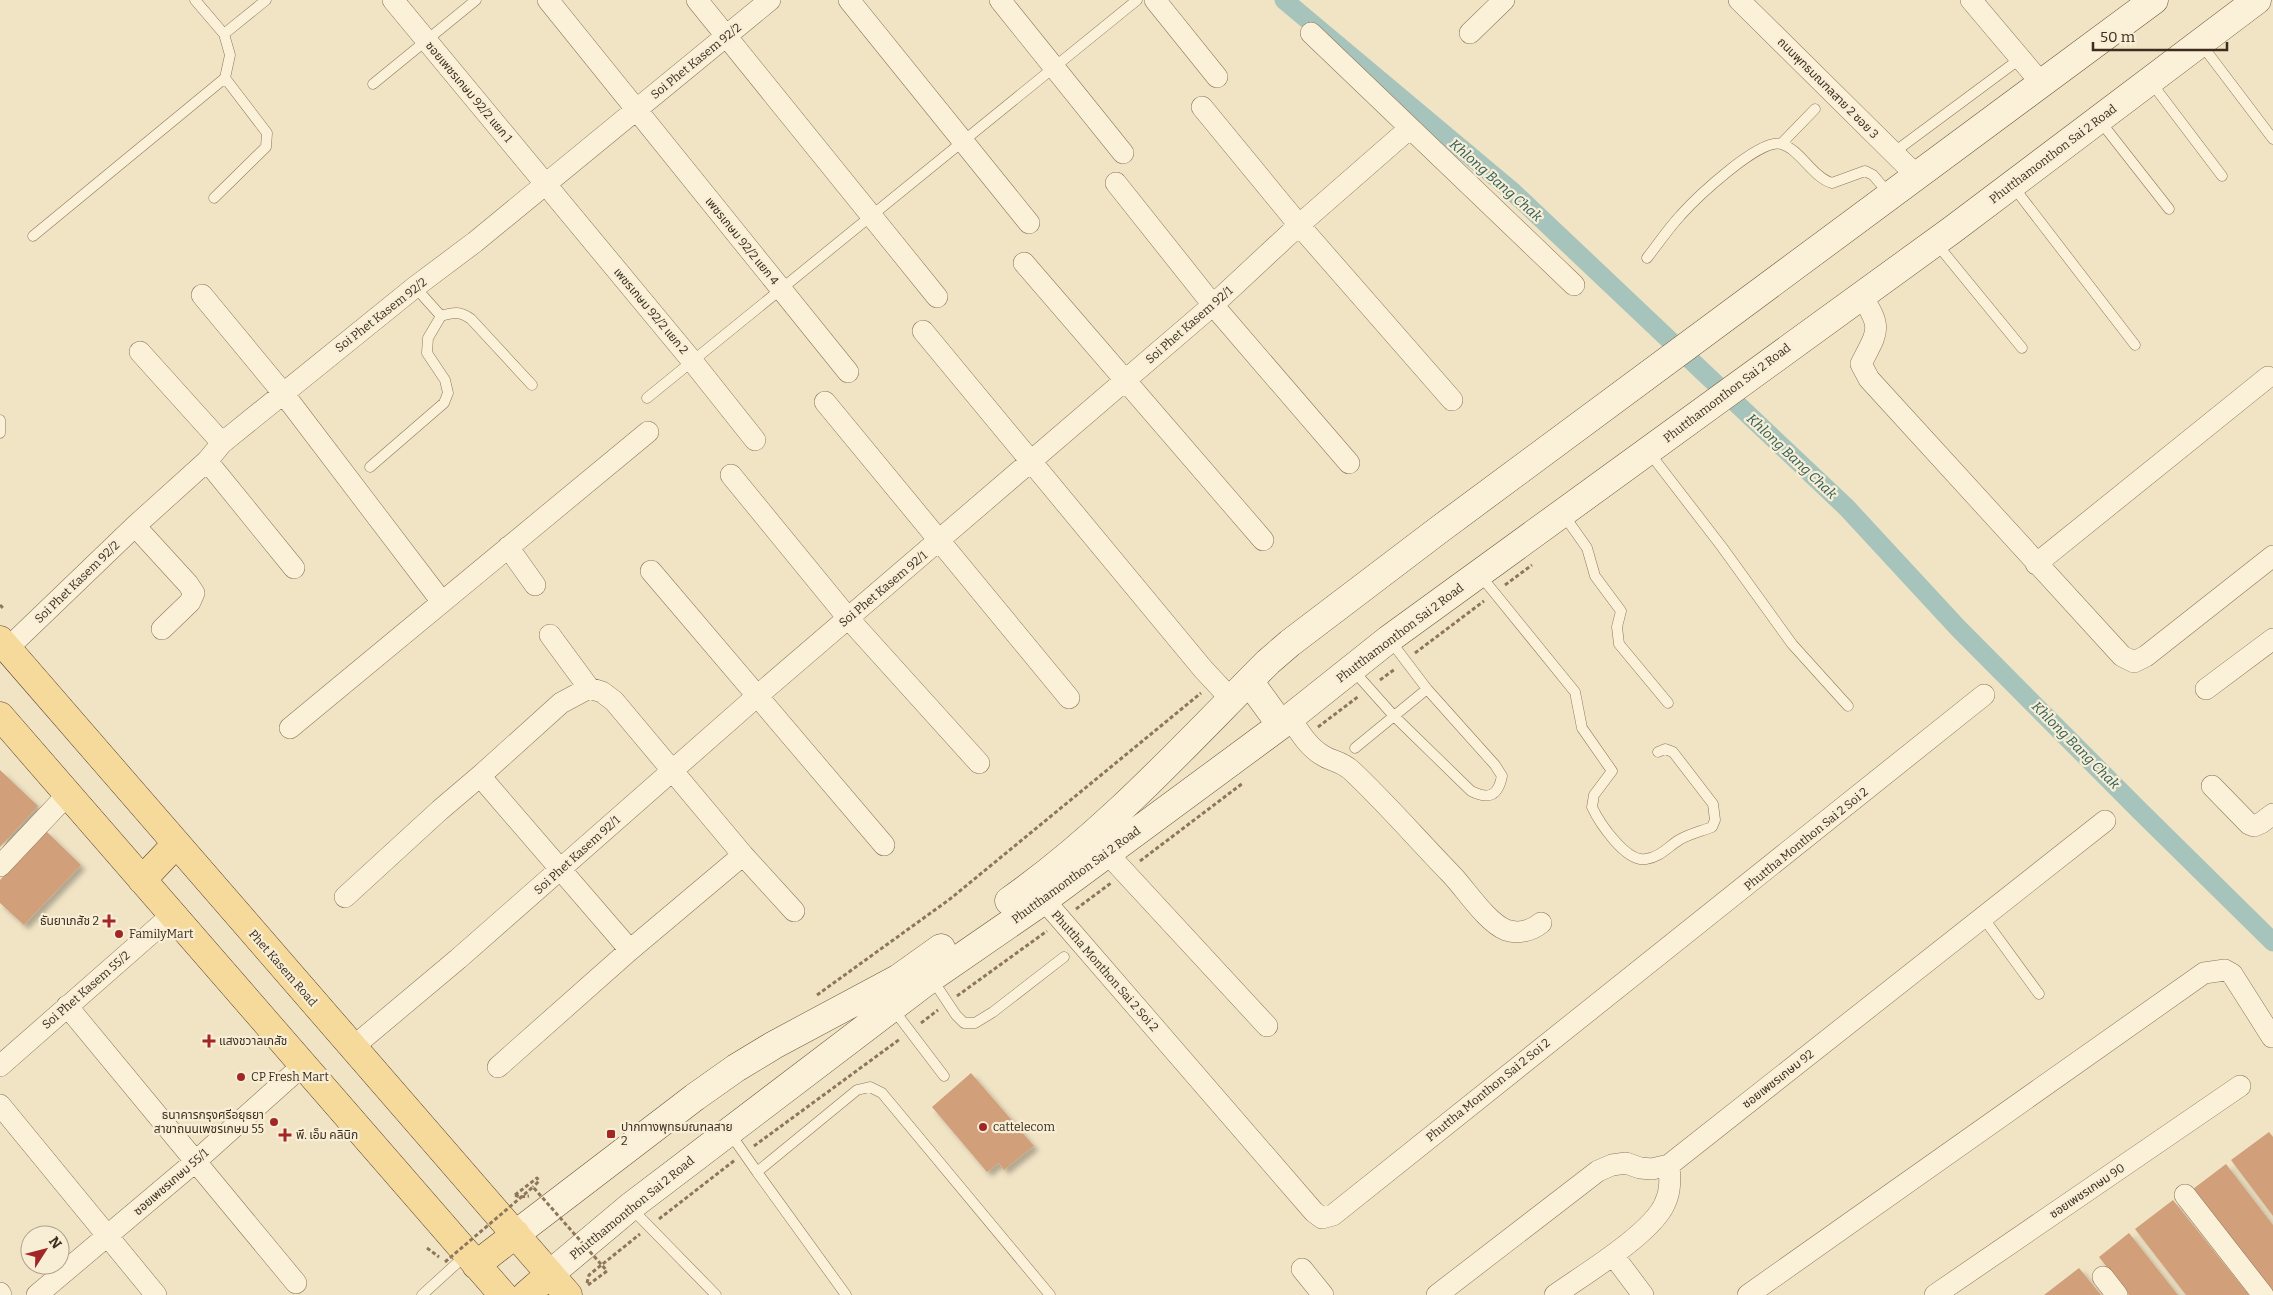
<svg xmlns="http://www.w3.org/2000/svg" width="2273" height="1295" font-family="Bitter,'Noto Sans Thai',serif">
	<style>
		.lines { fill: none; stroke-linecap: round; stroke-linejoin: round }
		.canal { stroke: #a7c4bc; stroke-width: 19 }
		.building { fill: #d19f79; filter: url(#shadow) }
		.lane-casing { stroke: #8d765a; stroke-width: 11 }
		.street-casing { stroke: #8d765a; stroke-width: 22 }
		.secondary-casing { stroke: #6f573d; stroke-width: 29 }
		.primary-casing { stroke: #5b432e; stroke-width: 29 }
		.path { stroke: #8d765a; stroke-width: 3; stroke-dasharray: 4 2.5; stroke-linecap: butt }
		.lane { stroke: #fbf1d9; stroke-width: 10 }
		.street { stroke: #fbf1d9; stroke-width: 21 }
		.secondary { stroke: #fbf1d9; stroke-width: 28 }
		.primary { stroke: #f5da9c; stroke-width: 28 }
		.path-bridge { stroke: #8d765a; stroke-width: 3; stroke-dasharray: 4 2.5; stroke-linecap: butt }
		.poi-dot { fill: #a02726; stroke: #f8eed5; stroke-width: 2 }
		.labels { text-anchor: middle; stroke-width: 4.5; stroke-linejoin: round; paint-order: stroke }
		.street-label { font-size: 12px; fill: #3c2d1e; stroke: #f8eed5 }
		.poi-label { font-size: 12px; fill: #3c2d1e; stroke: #f8eed5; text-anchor: start }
		.water-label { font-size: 14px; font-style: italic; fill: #2d5d5a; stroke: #f8eed5 }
	</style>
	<defs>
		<filter id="shadow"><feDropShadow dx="4.5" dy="4.5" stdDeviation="2.5" flood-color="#0004"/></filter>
	</defs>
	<rect width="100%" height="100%" fill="#f1e4c5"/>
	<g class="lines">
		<path class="canal" d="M1284 0 1512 191 1847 508 1958 628 2139 810 2273 942"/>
	</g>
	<path class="building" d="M0 770 38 806 0 847Z
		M46 831 81 865 24 925 0 903V880Z
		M971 1073 1034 1146 1004 1170 999 1163 987 1172 932 1107Z
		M2269 1132 2273 1137V1216L2231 1160Z
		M2226 1164 2273 1225V1295L2193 1189Z
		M2173 1200 2249 1295H2186L2135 1229Z
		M2129 1233 2178 1295H2129L2099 1257Z
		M2079 1268 2101 1295H2044Z"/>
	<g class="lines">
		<defs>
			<path id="lane" d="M195 0 224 34 230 55 225 78 267 133 266 147 214 198
				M224 34 266 0
				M2201 44 2273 139
				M2150 81 2222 176
				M373 84 476 0
				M2100 121 2169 209
				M1781 144 1815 109
				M1893 153 2021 58
				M2012 185 2135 345
				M33 236 225 78
				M1936 243 2022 348
				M1647 258C1658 244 1668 229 1680 216 1695 199 1759 138 1781 144 1800 149 1812 177 1832 183L1865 171 1873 175 1890 195
				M441 316C454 312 460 311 471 319L532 385
				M647 398 1137 0
				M0 420V433
				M1648 451 1722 547 1792 644 1848 706
				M370 467 444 403 448 393 445 380 427 353 428 338 441 316 415 287
				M1563 514 1587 548 1595 576 1621 611 1617 627 1619 644 1668 703
				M1480 575 1575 692 1582 728 1612 771 1594 795 1592 807C1599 822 1626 863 1646 859 1660 857 1668 847 1679 840 1689 834 1702 831 1712 827L1715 820 1713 804 1673 752 1665 749 1658 752
				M1352 669 1393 715 1471 791C1489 800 1498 796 1502 776L1495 765 1427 689 1389 639
				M1355 748 1427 689
				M1982 916 2039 994
				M932 979 956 1015 964 1023H975L993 1012 1064 957
				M893 1009 944 1076
				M729 1132 757 1172 857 1090 870 1087 882 1093 1050 1295
				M757 1172 846 1295
				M631 1208 716 1295
				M422 1295 466 1255"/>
			<path id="street" d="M393 0 693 362 755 440
				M548 0 848 372
				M697 0 937 297
				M849 0 1029 223
				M1000 0 1123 153
				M1155 0 1217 77
				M1739 0 1916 175
				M1971 0 2042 84
				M1311 33 1574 285
				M1470 33 1504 0
				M1202 107 1299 225 1452 400
				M1116 183 1213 305 1349 463
				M1024 263 1263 540
				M202 295 283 393 442 602
				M1861 295C1883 329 1878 330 1861 364L1869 379 2122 656 2134 662 2146 656 2273 556
				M923 331 1203 669 1231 699
				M140 352 222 443
				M825 402 1069 698
				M207 461 294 568
				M731 475 848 618 979 763
				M135 526 188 584 194 593 190 602 162 629
				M508 547 535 585
				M2036 564 2268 377
				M651 571 884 845
				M550 635 589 688 602 692 614 701 743 855 794 911
				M8 648 135 526 207 461 222 443 415 287 475 242 770 0
				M2206 689 2273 639
				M1290 718C1299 731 1308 747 1322 755 1332 762 1340 760 1352 771 1386 803 1417 839 1450 873 1465 888 1486 922 1506 930 1518 934 1531 931 1541 923
				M290 728 648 432
				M480 776 630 950
				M2212 786 2249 824 2254 826 2261 823 2273 814
				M1107 853 1267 1026
				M0 866 68 794
				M345 897 440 810 480 776 561 703 589 688
				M1044 900 1314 1212 1322 1218 1333 1215 1984 695
				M67 1006 296 1283
				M353 1047 458 959 756 697 1213 305 1299 225 1410 128
				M0 1066 172 915
				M498 1067 630 950 743 855
				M0 1105 156 1295
				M2185 1195 2263 1295
				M1613 1255 1643 1295
				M1302 1269 1323 1295
				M2103 1277 2117 1295
				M0 1293 1 1295
				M37 1295 196 1161 302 1066
				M1437 1295 1598 1171 1612 1165 1626 1163 1640 1168 1652 1169 1669 1165 2105 821
				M1555 1295C1583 1275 1653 1233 1665 1203 1671 1191 1670 1178 1669 1165
				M1748 1295 2204 973 2225 970 2232 974 2272 1037
				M1935 1295 2240 1086"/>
			<path id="secondary" d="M1249 681 1281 725
				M1009 901C1106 833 1185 745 1268 662L1290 643 1440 529 2154 0
				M516 1234 695 1097 736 1068 774 1045 899 978 941 948
				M550 1274 630 1207 931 978 1044 900 1281 725 1389 639 1952 230 2257 0"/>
			<path id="primary" d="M0 640 568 1295
				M0 716 503 1295
				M142 880 176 844
				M476 1265 516 1234
				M526 1295 550 1274"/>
		</defs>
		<use href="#lane" class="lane-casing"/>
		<use href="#street" class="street-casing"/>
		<use href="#secondary" class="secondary-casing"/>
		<use href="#primary" class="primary-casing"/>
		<path class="path" d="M1505 585 1532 565
			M0 605 4 609
			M1415 653 1484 601
			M1380 680 1395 669
			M1318 727 1359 696
			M1140 861 1243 783
			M1076 909 1111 883
			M817 995 950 899 1201 693
			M957 996 1047 931
			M921 1023 938 1010
			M754 1146 900 1039
			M515 1195 520 1197 529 1196
			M515 1195 537 1178 539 1181 533 1187
			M659 1219 735 1160
			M427 1248 439 1257
			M587 1283 589 1275 640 1234
			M588 1285 607 1271"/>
		<use href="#lane" class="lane"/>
		<use href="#street" class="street"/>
		<use href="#secondary" class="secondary"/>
		<use href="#primary" class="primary"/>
		<path class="path-bridge" d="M445 1262 533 1187 607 1271"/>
	</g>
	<g class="poi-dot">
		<path d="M106.5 913.5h5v5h5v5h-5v5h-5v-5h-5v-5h5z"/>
		<circle cx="119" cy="934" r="5"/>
		<path d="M206.5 1033.5h5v5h5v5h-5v5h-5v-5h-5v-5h5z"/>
		<circle cx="241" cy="1077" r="5"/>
		<circle cx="274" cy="1122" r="5"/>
		<circle cx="983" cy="1127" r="5"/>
		<rect x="606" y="1129" width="10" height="10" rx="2.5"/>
		<path d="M282.5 1127.5h5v5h5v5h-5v5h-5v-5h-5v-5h5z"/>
	</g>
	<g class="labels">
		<g class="street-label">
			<text transform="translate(696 61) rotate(-39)" y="4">Soi Phet Kasem 92/2</text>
			<text transform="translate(1828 88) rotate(45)" y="4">ถนนพุทธมณฑลสาย 2 ซอย 3</text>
			<text transform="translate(469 92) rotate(50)" y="4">ซอยเพชรเกษม 92/2 แยก 1</text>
			<text transform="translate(2053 154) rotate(-37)" y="4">Phutthamonthon Sai 2 Road</text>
			<text transform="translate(742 241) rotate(51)" y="4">เพชรเกษม 92/2 แยก 4</text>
			<text transform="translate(651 311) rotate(50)" y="4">เพชรเกษม 92/2 แยก 2</text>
			<text transform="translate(381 315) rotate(-38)" y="4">Soi Phet Kasem 92/2</text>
			<text transform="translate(1189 325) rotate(-41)" y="4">Soi Phet Kasem 92/1</text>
			<text transform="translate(1727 393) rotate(-37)" y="4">Phutthamonthon Sai 2 Road</text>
			<text transform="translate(77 582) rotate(-44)" y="4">Soi Phet Kasem 92/2</text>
			<text transform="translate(883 589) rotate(-40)" y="4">Soi Phet Kasem 92/1</text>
			<text transform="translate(1400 633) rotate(-37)" y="4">Phutthamonthon Sai 2 Road</text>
			<text transform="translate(1806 839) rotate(-39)" y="4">Phuttha Monthon Sai 2 Soi 2</text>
			<text transform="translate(577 855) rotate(-42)" y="4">Soi Phet Kasem 92/1</text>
			<text transform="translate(1076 875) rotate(-36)" y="4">Phutthamonthon Sai 2 Road</text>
			<text transform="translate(283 968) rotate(49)" y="4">Phet Kasem Road</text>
			<text transform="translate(1105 971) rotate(49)" y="4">Phuttha Monthon Sai 2 Soi 2</text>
			<text transform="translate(86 990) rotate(-41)" y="4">Soi Phet Kasem 55/2</text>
			<text transform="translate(1778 1079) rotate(-38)" y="4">ซอยเพชรเกษม 92</text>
			<text transform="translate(1488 1090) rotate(-39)" y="4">Phuttha Monthon Sai 2 Soi 2</text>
			<text transform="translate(171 1182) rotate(-41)" y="4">ซอยเพชรเกษม 55/1</text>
			<text transform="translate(2087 1191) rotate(-34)" y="4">ซอยเพชรเกษม 90</text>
			<text transform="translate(632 1208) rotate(-39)" y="4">Phutthamonthon Sai 2 Road</text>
		</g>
		<g class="poi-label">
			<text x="99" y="925" text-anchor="end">ธันยาเภสัช 2</text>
			<text x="129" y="938">FamilyMart</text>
			<text x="219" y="1045">แสงชวาลเภสัช</text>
			<text x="251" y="1081">CP Fresh Mart</text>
			<text x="264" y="1119" text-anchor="end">ธนาคารกรุงศรีอยุธยา<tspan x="264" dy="14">สาขาถนนเพชรเกษม 55</tspan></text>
			<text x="621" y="1131">ปากทางพุทธมณฑลสาย<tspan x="621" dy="14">2</tspan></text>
			<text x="993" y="1131">cattelecom</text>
			<text x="296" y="1139">พี. เอ็ม คลินิก</text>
		</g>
		<g class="water-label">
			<text transform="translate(1496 180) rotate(41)" y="5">Khlong Bang Chak</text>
			<text transform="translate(1792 456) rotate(43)" y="5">Khlong Bang Chak</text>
			<text transform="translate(2076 745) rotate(45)" y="5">Khlong Bang Chak</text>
		</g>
	</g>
	<g transform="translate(45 1250) rotate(54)"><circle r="24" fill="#f8eed5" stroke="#ada18c"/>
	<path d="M0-4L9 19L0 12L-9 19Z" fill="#a02726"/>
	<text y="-8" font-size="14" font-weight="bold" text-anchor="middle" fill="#3c2d1e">N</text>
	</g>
	<path d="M2093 42v8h134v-8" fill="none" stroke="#3c2d1e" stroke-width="2.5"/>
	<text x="2100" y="42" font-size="15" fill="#3c2d1e" stroke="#f8eed5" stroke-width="4" paint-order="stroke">50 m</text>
</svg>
